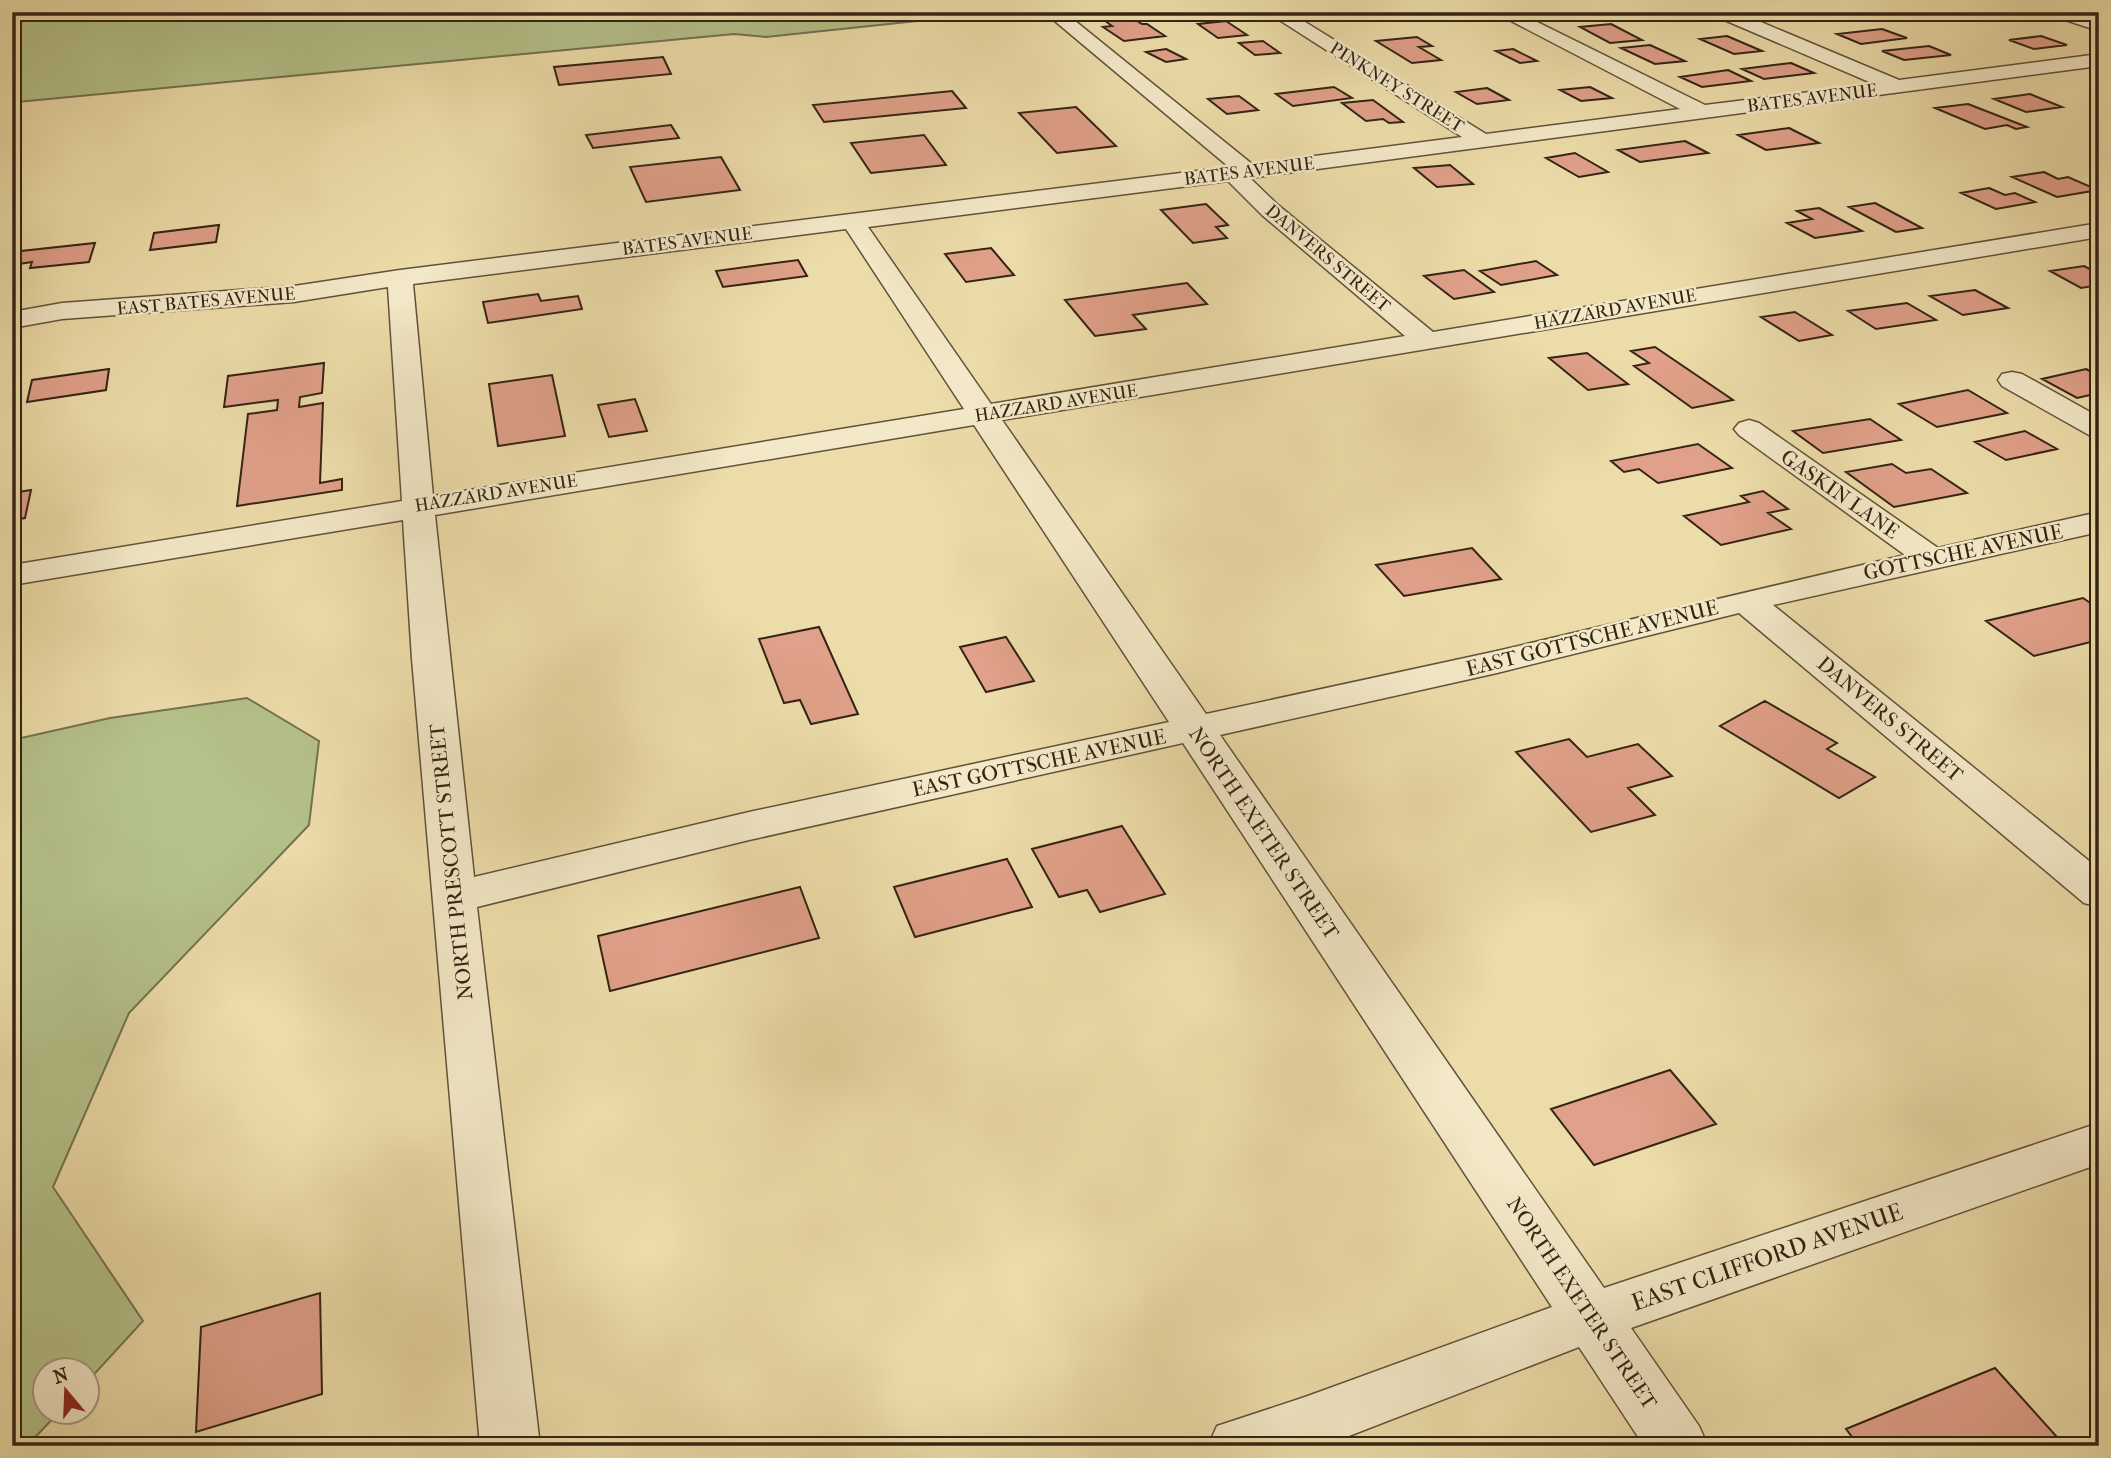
<svg xmlns="http://www.w3.org/2000/svg" width="2111" height="1458" font-family="'IM FELL French Canon',serif">
	<style>
		.green { fill: #b5c18a; stroke: #74724f; stroke-width: 2 }
		.building { fill: #e0a089; stroke: #332414; stroke-width: 2 }
		.lines { fill: none; stroke-linecap: round; stroke-linejoin: round }
		.minor-casing { stroke: #615239; stroke-width: 3 }
		.minor { fill: #f3e8c7; fill-rule: evenodd }
		.labels { text-anchor: middle; stroke-width: 5; stroke-linejoin: round; paint-order: stroke }
		.far-street-label { font-size: 18px; fill: #332414; stroke: #f3e8c7 }
		.street-label { font-size: 21px; fill: #332414; stroke: #f3e8c7 }
		.near-street-label { font-size: 24px; fill: #332414; stroke: #f3e8c7 }
	</style>
	<rect width="100%" height="100%" fill="#ecdca9"/>
	<filter id="stains"><feTurbulence type="fractalNoise" baseFrequency=".00286" numOctaves="4"/><feColorMatrix values="0 0 0 0 .2 0 0 0 0 .09 0 0 0 0 .02 0 0 0 .5 -.17"/></filter>
	<radialGradient id="worn" r=".72"><stop offset=".6" stop-color="#630" stop-opacity="0"/><stop offset="1" stop-color="#630" stop-opacity=".3"/></radialGradient>
	<path class="green" d="M12 12H1002L766 37 734 34 17 102 12 104Z
		M247 698 319 741 309 825 129 1013 53 1187 143 1321 88 1381V1370H46V1412L58 1413 27 1446H12V740L110 718Z"/>
	<path class="building" d="M1131 17 1142 24H1147L1165 36 1124 41 1103 27 1112 26 1104 20Z
		M1226 21 1247 35 1218 38 1198 24Z
		M1611 24 1642 40 1610 43 1580 27Z
		M1882 29 1907 38 1861 44 1837 34Z
		M1727 36 1762 51 1734 54 1700 39Z
		M2041 36 2067 45 2034 49 2009 40Z
		M1417 37 1432 46 1419 47 1441 60 1412 63 1376 41Z
		M1263 41 1280 53 1255 55 1239 43Z
		M1650 45 1685 61 1655 64 1621 48Z
		M1929 46 1951 55 1904 60 1882 51Z
		M1166 49 1186 59 1166 62 1146 52Z
		M1513 49 1537 61 1520 63 1496 51Z
		M663 57 671 74 559 85 554 67Z
		M1791 63 1814 73 1764 79 1742 69Z
		M1728 70 1751 81 1702 87 1680 77Z
		M1334 87 1352 98 1293 106 1276 94Z
		M1590 87 1612 98 1581 101 1560 90Z
		M1487 88 1509 100 1477 104 1456 92Z
		M952 91 966 108 824 122 813 105Z
		M2030 94 2062 107 2026 112 1994 99Z
		M1239 96 1258 110 1227 114 1208 99Z
		M1373 100 1403 122 1389 123 1383 119 1366 121 1342 103Z
		M1968 104 2027 127 2016 129 2007 125 1985 129 1935 108Z
		M1076 107 1116 146 1057 153 1019 113Z
		M671 125 679 138 593 148 586 135Z
		M1789 128 1819 143 1766 150 1738 135Z
		M924 135 946 165 871 173 851 143Z
		M1685 141 1708 153 1640 162 1618 150Z
		M1575 153 1608 172 1579 177 1546 158Z
		M721 157 740 190 646 202 630 167Z
		M1450 165 1473 184 1437 187 1414 168Z
		M2044 172 2058 179 2068 177 2098 190 2057 197 2012 177Z
		M1989 188 2005 195 2015 193 2035 202 1996 209 1961 193Z
		M1875 203 1922 228 1896 232 1849 207Z
		M1206 204 1228 225 1216 227 1227 238 1193 243 1161 210Z
		M1819 208 1862 231 1815 238 1787 223 1812 219 1797 211Z
		M219 225 216 242 150 250 154 233Z
		M95 243 89 262 30 268 32 262 12 265V252Z
		M991 248 1014 275 966 282 945 254Z
		M798 260 807 276 723 287 716 271Z
		M1536 261 1557 275 1501 285 1480 271Z
		M2084 266 2099 274V285L2081 288 2050 271Z
		M1464 270 1494 292 1454 299 1424 276Z
		M1187 283 1207 304 1133 315 1146 329 1095 336 1065 300Z
		M1975 290 2008 308 1963 315 1930 296Z
		M538 294 541 301 578 296 582 309 488 323 483 302Z
		M1907 303 1936 320 1876 329 1848 311Z
		M1795 312 1832 335 1799 341 1761 317Z
		M1655 347 1733 400 1692 408 1634 366 1649 363 1631 351Z
		M1587 353 1628 384 1588 390 1549 358Z
		M324 363 322 393 300 397 299 407 323 403 320 483 342 479V490L237 506 248 414 277 410 278 400 224 407 228 376Z
		M109 369 106 390 27 402 32 380Z
		M2086 369 2099 376V393L2077 398 2042 379Z
		M552 375 565 436 498 446 489 384Z
		M1968 390 2007 413 1937 427 1899 404Z
		M635 399 647 431 609 437 598 405Z
		M1870 419 1901 440 1823 453 1793 431Z
		M2025 431 2057 449 2006 460 1975 442Z
		M1698 444 1732 468 1658 483 1639 469 1624 472 1611 461Z
		M1892 464 1906 473 1931 469 1967 493 1894 507 1846 472Z
		M31 490 25 518 12 520V493Z
		M1763 491 1788 509 1768 513 1791 529 1721 545 1684 516 1749 502 1741 496Z
		M1472 548 1501 579 1404 596 1376 565Z
		M2083 598 2099 609V640L2034 656 1986 621Z
		M819 627 858 714 811 724 800 700 784 703 759 639Z
		M1006 637 1034 681 986 692 960 647Z
		M1765 701 1837 743 1827 749 1875 777 1839 798 1720 726Z
		M1569 739 1587 757 1638 744 1672 776 1628 788 1655 815 1591 832 1516 752Z
		M1122 826 1165 894 1100 912 1087 890 1059 897 1032 849Z
		M1007 859 1032 907 915 937 894 887Z
		M800 887 819 938 610 991 598 936Z
		M1670 1070 1716 1124 1594 1165 1551 1109Z
		M320 1293 322 1394 196 1432 201 1327Z
		M1995 1368 2065 1446H1859L1846 1429Z"/>
	<g class="lines">
		<defs>
			<path id="minor" d="M1044 12H1064L1252 164 1462 137 1267 12H1289L1486 134 1680 109 1494 12H1517L1705 105 1874 84 1715 16 1712 12H1737L1899 80 2099 54V66L1250 178 1278 205 1433 332 2099 223V237L1002 420 1206 714 1497 651 1905 555 1739 435 1734 429 1739 423 1749 420 1759 423 1938 548 2099 512V532L1773 605 2099 869V907L2084 903 1739 613 1497 673 1220 735 1604 1288 2099 1123V1164L1631 1328 1699 1426 1708 1446H1644L1579 1347 1323 1446H1208L1217 1426 1305 1397 1552 1307 1183 743 749 840 477 907 540 1446H480L412 659 403 520 12 585V565L402 501 388 287 294 302 62 319 12 328V312L62 303 294 286 400 270 1229 167ZM1228 181 1262 215 1405 336 991 404 868 227ZM846 229 964 409 433 496 413 284ZM974 425 1169 722 749 812 474 877 435 515Z
				M2050 12H2077L2099 20V31L2053 16Z
				M2012 372 2022 374 2099 417V438L2089 435 2002 386 1998 380 2002 374Z"/>
		</defs>
		<use href="#minor" class="minor-casing"/>
		<use href="#minor" class="minor"/>
	</g>
	<g class="labels">
		<g class="far-street-label">
			<text transform="translate(1397 87) rotate(32)" y="6">PINKNEY STREET</text>
			<text transform="translate(1812 98) rotate(-7)" y="6">BATES AVENUE</text>
			<text transform="translate(1249 171) rotate(-7)" y="6">BATES AVENUE</text>
			<text transform="translate(687 241) rotate(-7)" y="6">BATES AVENUE</text>
			<text transform="translate(1328 258) rotate(40)" y="6">DANVERS STREET</text>
			<text transform="translate(206 301) rotate(-5)" y="6">EAST BATES AVENUE</text>
			<text transform="translate(1615 309) rotate(-10)" y="6">HAZZARD AVENUE</text>
			<text transform="translate(1056 403) rotate(-9)" y="6">HAZZARD AVENUE</text>
			<text transform="translate(496 493) rotate(-9)" y="6">HAZZARD AVENUE</text>
		</g>
		<g class="street-label">
			<text transform="translate(1840 494) rotate(35)" y="7">GASKIN LANE</text>
			<text transform="translate(1963 552) rotate(-12)" y="7">GOTTSCHE AVENUE</text>
			<text transform="translate(1592 638) rotate(-14)" y="7">EAST GOTTSCHE AVENUE</text>
			<text transform="translate(1890 719) rotate(40)" y="7">DANVERS STREET</text>
			<text transform="translate(1039 763) rotate(-12)" y="7">EAST GOTTSCHE AVENUE</text>
			<text transform="translate(1264 833) rotate(56)" y="7">NORTH EXETER STREET</text>
			<text transform="translate(451 862) rotate(-96)" y="7">NORTH PRESCOTT STREET</text>
			<text transform="translate(1582 1303) rotate(56)" y="7">NORTH EXETER STREET</text>
		</g>
		<g class="near-street-label">
			<text transform="translate(1767 1257) rotate(-19)" y="8">EAST CLIFFORD AVENUE</text>
		</g>
	</g>
	<rect width="2111" height="1458" fill="none" stroke="#ecdca9" stroke-width="42"/>
	<rect x="14" y="14" width="2083" height="1430" fill="none" stroke="#332414" stroke-width="3.5"/>
	<rect x="21" y="21" width="2069" height="1416" fill="none" stroke="#332414" stroke-width="2"/>
	<g transform="translate(66 1391) rotate(341)"><circle r="33" fill="#f3e8c7" stroke="#a69a7f" stroke-width="2"/>
	<path d="M0-5L12 26L0 18L-12 26Z" fill="#8f2418"/>
	<text y="-10" font-size="19" font-weight="bold" text-anchor="middle" fill="#332414">N</text>
	</g>
	<rect width="100%" height="100%" filter="url(#stains)"/>
	<rect width="100%" height="100%" fill="url(#worn)"/>
</svg>
